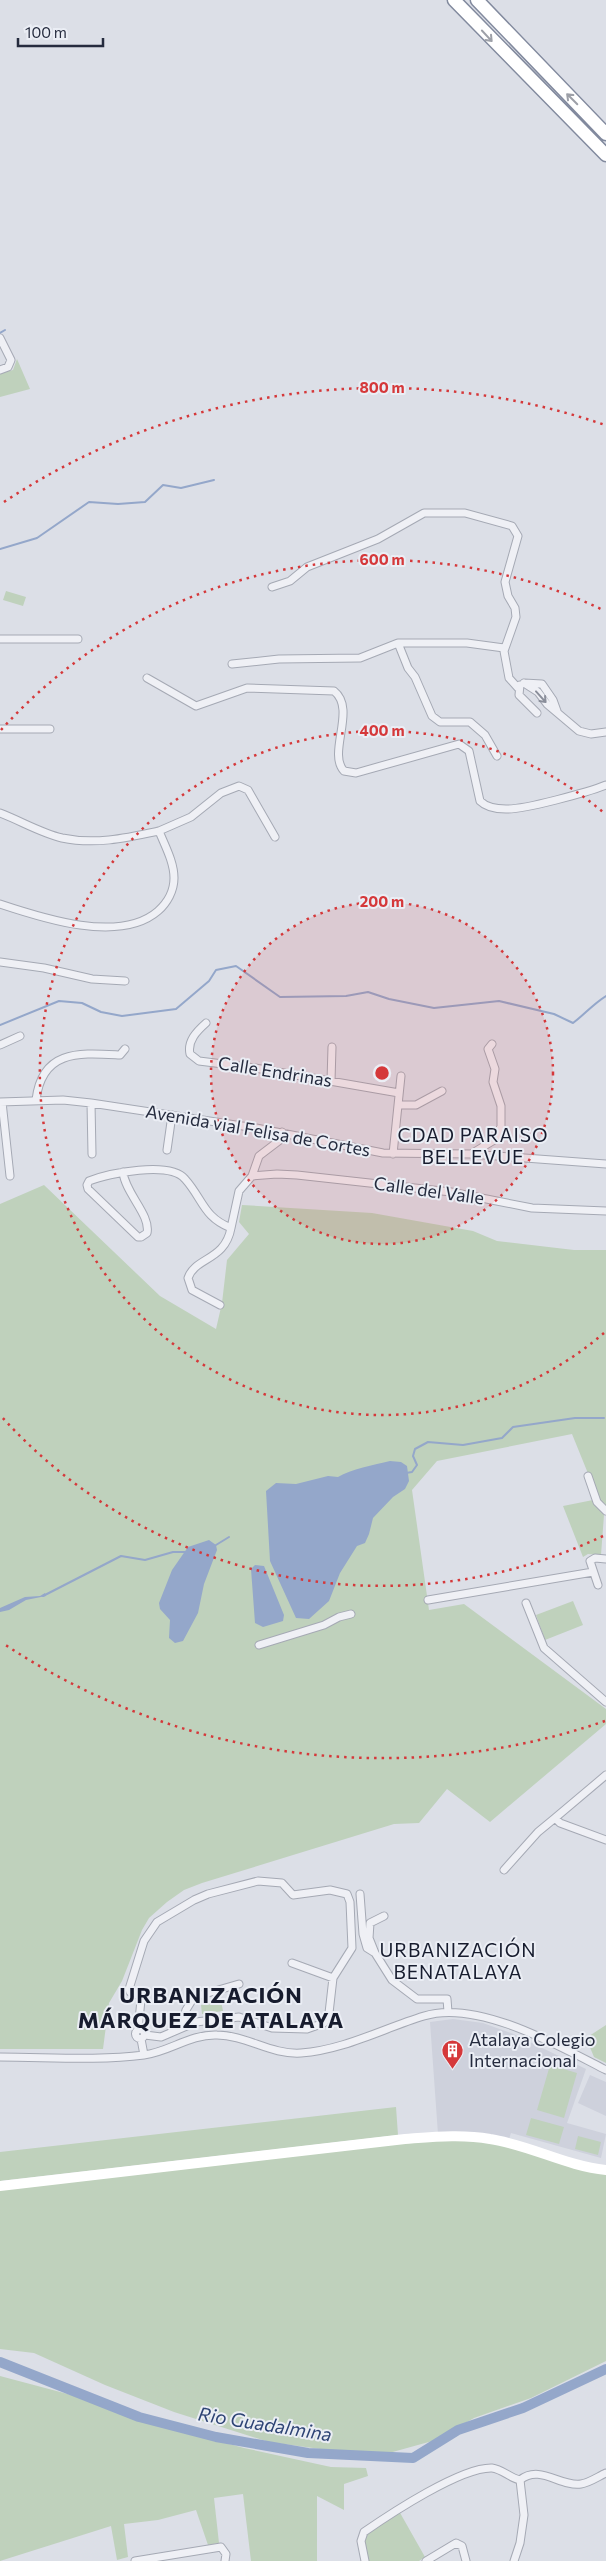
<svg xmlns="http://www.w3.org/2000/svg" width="606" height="2561" font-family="Commissioner,sans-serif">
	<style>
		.built { fill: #ced1dc }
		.grass { fill: #bfd1bc }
		.water { fill: #94a7ca }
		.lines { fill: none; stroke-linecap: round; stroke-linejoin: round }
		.stream { stroke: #94a7ca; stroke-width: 2 }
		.river { stroke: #94a7ca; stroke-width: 10 }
		.minor-casing { stroke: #a5a9b4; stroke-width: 9 }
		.motorway-casing { stroke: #828a9e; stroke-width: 15 }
		.minor { stroke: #eff0f5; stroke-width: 7 }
		.secondary { stroke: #fff; stroke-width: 10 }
		.motorway { stroke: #fff; stroke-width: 12 }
		.oneway { stroke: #9da0a8 }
		.oneway2 { stroke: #8a8e9a }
		.ring { fill: none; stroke: #d5383a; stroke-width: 2.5; stroke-dasharray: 2.5 5 }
		.labels { text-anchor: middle; stroke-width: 4; stroke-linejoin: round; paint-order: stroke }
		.street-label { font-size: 18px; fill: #252b3e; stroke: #ebeef5 }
		.poi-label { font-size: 18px; fill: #252b3e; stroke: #ebeef5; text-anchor: start }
		.neighbourhood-label { font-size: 19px; letter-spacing: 1px; fill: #171c2e; stroke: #ebeef5 }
		.water-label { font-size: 19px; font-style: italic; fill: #2d4374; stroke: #ebeef5 }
		.district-label { font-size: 22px; font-weight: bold; letter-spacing: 1px; fill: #171c2e; stroke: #ebeef5 }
		.centre { fill: #d5383a; stroke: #ebeef5; stroke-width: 2.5 }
		.ring-label { font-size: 15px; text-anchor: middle; font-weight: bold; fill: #d5383a; stroke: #ebeef5; stroke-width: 4; stroke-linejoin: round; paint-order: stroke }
	</style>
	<rect width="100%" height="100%" fill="#dcdfe7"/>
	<path class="built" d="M453 2019 483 2023 511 2033 586 2069 567 2123 606 2134 601 2158 511 2133 509 2139 438 2134 430 2022Z
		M590 2075 606 2082V2116L578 2103Z"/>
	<path class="grass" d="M17 359 30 389 0 397V373L13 370Z
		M6 591 26 597 23 606 3 600Z
		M44 1185 160 1296 216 1329 222 1303 227 1260 249 1234 239 1222 242 1205 372 1213 473 1231 497 1241 574 1250H606V1509L600 1503 572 1434 437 1461 412 1490 429 1610 464 1604 606 1709V1724L490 1822 447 1789 419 1823 394 1824 202 1883 184 1890 167 1902 149 1918 142 1930 122 1981 109 2003 103 2049H0V1204Z
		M593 1500 604 1515 601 1555 588 1554 583 1557 563 1506Z
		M573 1601 583 1625 545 1640 536 1615Z
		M221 2001 223 2011 202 2014 201 2005Z
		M606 2025V2063L594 2057 586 2038Z
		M550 2065 577 2073 564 2118 537 2110Z
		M396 2107 398 2135 0 2181V2152Z
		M531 2118 564 2127 559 2144 526 2135Z
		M578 2136 601 2142 598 2155 575 2149Z
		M474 2140 522 2149 606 2174V2361L531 2398 474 2418 436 2440 389 2453 335 2451 269 2442 174 2412 105 2385 34 2353 0 2349V2190L424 2141Z
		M0 2376 79 2397 148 2422 244 2448 331 2467 366 2468 368 2476 344 2484V2510L317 2496V2561H251L243 2494 214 2498 219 2543 208 2545 196 2510 158 2520 124 2524 128 2557 117 2560 111 2526 0 2561Z
		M399 2511 425 2557 419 2561H366L362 2541 365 2534Z"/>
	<path class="water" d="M390 1461 401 1462 407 1466 409 1481 405 1489 393 1497 373 1518 369 1534 365 1543 357 1546 340 1573 329 1601 309 1619 296 1618 270 1561 266 1491 276 1483 296 1484 328 1476 338 1477C351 1469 374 1465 390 1461Z
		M209 1540 216 1545 217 1550 204 1584 198 1613 183 1641 175 1643 169 1638 170 1620 160 1609 159 1603 172 1570 188 1547Z
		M255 1565 264 1566 284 1615 283 1621 263 1627 255 1623 251 1569Z
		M45 1593 46 1596 26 1600 9 1610 0 1612V1608L25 1597 40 1596Z"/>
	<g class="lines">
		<path class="stream" d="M0 333 5 330
			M0 549 37 538 89 502 118 504 145 502 163 485 181 488 214 480
			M0 1025 59 1001 82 1003 101 1012 122 1016 176 1009 209 981 216 970 236 966 280 997 346 996 368 992 389 999 434 1008 499 1001 554 1014 573 1023C585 1014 593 1004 606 996
			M406 1473 412 1472 417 1465 413 1456 415 1449 428 1442 463 1445 502 1438 513 1427 575 1418H604
			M216 1545 229 1537
			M43 1596 121 1556 145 1560 173 1552H185"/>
		<path class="river" d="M0 2362 139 2417 216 2437 308 2453 413 2458 458 2430 523 2408 606 2369"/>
		<defs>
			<path id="minor" d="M0 338 11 360 8 367 0 370
				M272 587 290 581 307 567 378 539 424 513H465L512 526 518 536 505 582 508 596 515 608 516 617 504 651 509 678 518 688
				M0 639H78
				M398 643 408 668 415 677 432 716 440 722H470L485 735 497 756
				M232 664 279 659 360 658 398 643H467L504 648
				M147 678 196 706 247 688 334 691C357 709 327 753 344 771L356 773 459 744 469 751 480 801C486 807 497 809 506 809 523 810 589 792 606 785
				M524 683 538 692 547 704 579 731 591 734 606 732
				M524 683 542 684 553 700 557 711
				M520 685 519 695 537 713
				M0 729H50
				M0 813C21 821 41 833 62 838 95 845 126 838 159 831 165 846 174 862 174 878 174 891 167 903 158 911 120 944 42 918 0 904
				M159 831 191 817 221 793 239 786 248 790 275 837
				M0 962 44 968 92 979 125 981
				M206 1023C197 1031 187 1041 190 1054L199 1061 255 1068 399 1093
				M0 1045 20 1036
				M331 1081 332 1047
				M36 1100C42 1049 80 1053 120 1055L125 1049
				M0 1102 63 1100 91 1103 256 1128 383 1153 471 1154 606 1164
				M2 1102 10 1176
				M91 1103 92 1154
				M398 1105H416L442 1091
				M167 1150 172 1115
				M393 1154 401 1076
				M471 1154 496 1139 501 1126V1106L493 1082 495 1069 488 1049 492 1044
				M123 1172C125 1193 151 1215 147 1233L141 1237H138L88 1189 87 1185 89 1181C109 1173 170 1161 185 1179 203 1199 203 1217 231 1228L239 1191 252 1176 259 1156 280 1140 282 1132
				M252 1176 277 1174 297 1175 451 1192 532 1208 606 1211
				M220 1305 192 1290 188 1278C195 1257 225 1261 231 1228
				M588 1476 597 1502 606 1511
				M598 1585 590 1561 595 1558 606 1559
				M428 1600 593 1572
				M526 1603 544 1648 606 1702
				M259 1645 324 1625 339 1617 351 1614
				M606 1775 555 1818 560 1823 606 1840
				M504 1870 538 1832 555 1818
				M360 1894 363 1934 367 1948 375 1953 392 1980 417 1999H447L448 2012
				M375 1953 369 1938 370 1923 384 1916
				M292 1963 333 1978
				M181 2028 186 2010 194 1997 239 1984
				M135.5 2034a4.5 4.5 0 1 1 9 0a4.5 4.5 0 1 1-9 0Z
				M138 2030 141 2000 140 1996 130 1992 129 1989 144 1941 157 1922 194 1900 208 1894 258 1881 282 1883 293 1895 330 1890 347 1894 350 1902 352 1948 333 1978 329 2013 324 2023 307 2029 272 2028 239 2017 196 2022 161 2037 145 2035
				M141 2039 144 2055
				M0 2057C48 2057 97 2061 144 2055 169 2052 190 2034 217 2035 246 2035 271 2055 301 2053 344 2050 384 2028 424 2016 477 1999 559 2046 606 2070
				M135 2561 221 2547 226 2554 225 2561
				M365 2561 361 2541 364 2532C390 2514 461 2467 492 2468 502 2469 510 2478 520 2480
				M426 2561 456 2543 462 2546 466 2561
				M514 2561 520 2543 524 2515 520 2480C540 2464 560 2487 581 2484 589 2483 599 2476 606 2473"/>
			<path id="motorway" d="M454 0 606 155
				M477 0 606 134"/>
		</defs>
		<use href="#minor" class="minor-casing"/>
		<use href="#motorway" class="motorway-casing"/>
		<use href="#minor" class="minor"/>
		<path class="secondary" d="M0 2186 405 2139C433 2137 462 2134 490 2139 530 2145 566 2166 606 2170"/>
		<use href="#motorway" class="motorway"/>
	</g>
	<defs><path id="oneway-shaft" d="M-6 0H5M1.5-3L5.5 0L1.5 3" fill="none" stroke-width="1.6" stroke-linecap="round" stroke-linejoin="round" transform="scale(1.25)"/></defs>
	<g class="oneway">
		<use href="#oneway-shaft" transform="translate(487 36) rotate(47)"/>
		<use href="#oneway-shaft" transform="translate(572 99) rotate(-135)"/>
	</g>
	<use class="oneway2" href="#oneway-shaft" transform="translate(541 697) rotate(48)"/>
	<circle cx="382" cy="1073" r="171" fill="#d5383a" fill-opacity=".12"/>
	<g class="ring">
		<circle cx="382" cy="1073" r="171"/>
		<path d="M604 1333A342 342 0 1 1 604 813"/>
		<path d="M603 1536A513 513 0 0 1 1 1416M1 730A513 513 0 0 1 603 610"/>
		<path d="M605 1721A685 685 0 0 1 4 1644M4 502A685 685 0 0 1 605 425"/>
	</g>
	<defs>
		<symbol id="building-pin" viewBox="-11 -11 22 30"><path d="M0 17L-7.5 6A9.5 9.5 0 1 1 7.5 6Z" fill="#d5383a" stroke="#ebeef5"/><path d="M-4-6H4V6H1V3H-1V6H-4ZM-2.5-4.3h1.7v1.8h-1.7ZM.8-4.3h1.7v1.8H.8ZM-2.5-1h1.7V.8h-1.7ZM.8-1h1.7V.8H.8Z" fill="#fff"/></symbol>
	</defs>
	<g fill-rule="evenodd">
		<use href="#building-pin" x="440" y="2038" width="25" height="34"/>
	</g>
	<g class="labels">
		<g class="street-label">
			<text transform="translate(275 1072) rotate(9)" y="6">Calle Endrinas</text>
			<text transform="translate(258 1131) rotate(10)" y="6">Avenida vial Felisa de Cortes</text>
			<text transform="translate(429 1191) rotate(8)" y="6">Calle del Valle</text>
		</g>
		<g class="poi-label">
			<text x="469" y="2046">Atalaya Colegio<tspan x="469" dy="21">Internacional</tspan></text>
		</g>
		<g class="neighbourhood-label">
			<text x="473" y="1142">CDAD PARAISO<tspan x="473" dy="22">BELLEVUE</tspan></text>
			<text x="458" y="1957">URBANIZACIÓN<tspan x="458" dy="22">BENATALAYA</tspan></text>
		</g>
		<g class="water-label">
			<text transform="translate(265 2424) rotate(9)" y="7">Rio Guadalmina</text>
		</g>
		<g class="district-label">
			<text x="211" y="2003">URBANIZACIÓN<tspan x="211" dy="25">MÁRQUEZ DE ATALAYA</tspan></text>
		</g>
	</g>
	<circle cx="382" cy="1073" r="8" class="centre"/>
	<g class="ring-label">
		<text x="382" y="393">800 m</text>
		<text x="382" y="565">600 m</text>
		<text x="382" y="736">400 m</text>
		<text x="382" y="907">200 m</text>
	</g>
	<path d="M18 38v8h85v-8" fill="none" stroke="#252b3e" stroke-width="2.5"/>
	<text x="25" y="38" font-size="15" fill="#252b3e" stroke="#ebeef5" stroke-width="4" paint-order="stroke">100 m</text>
</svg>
